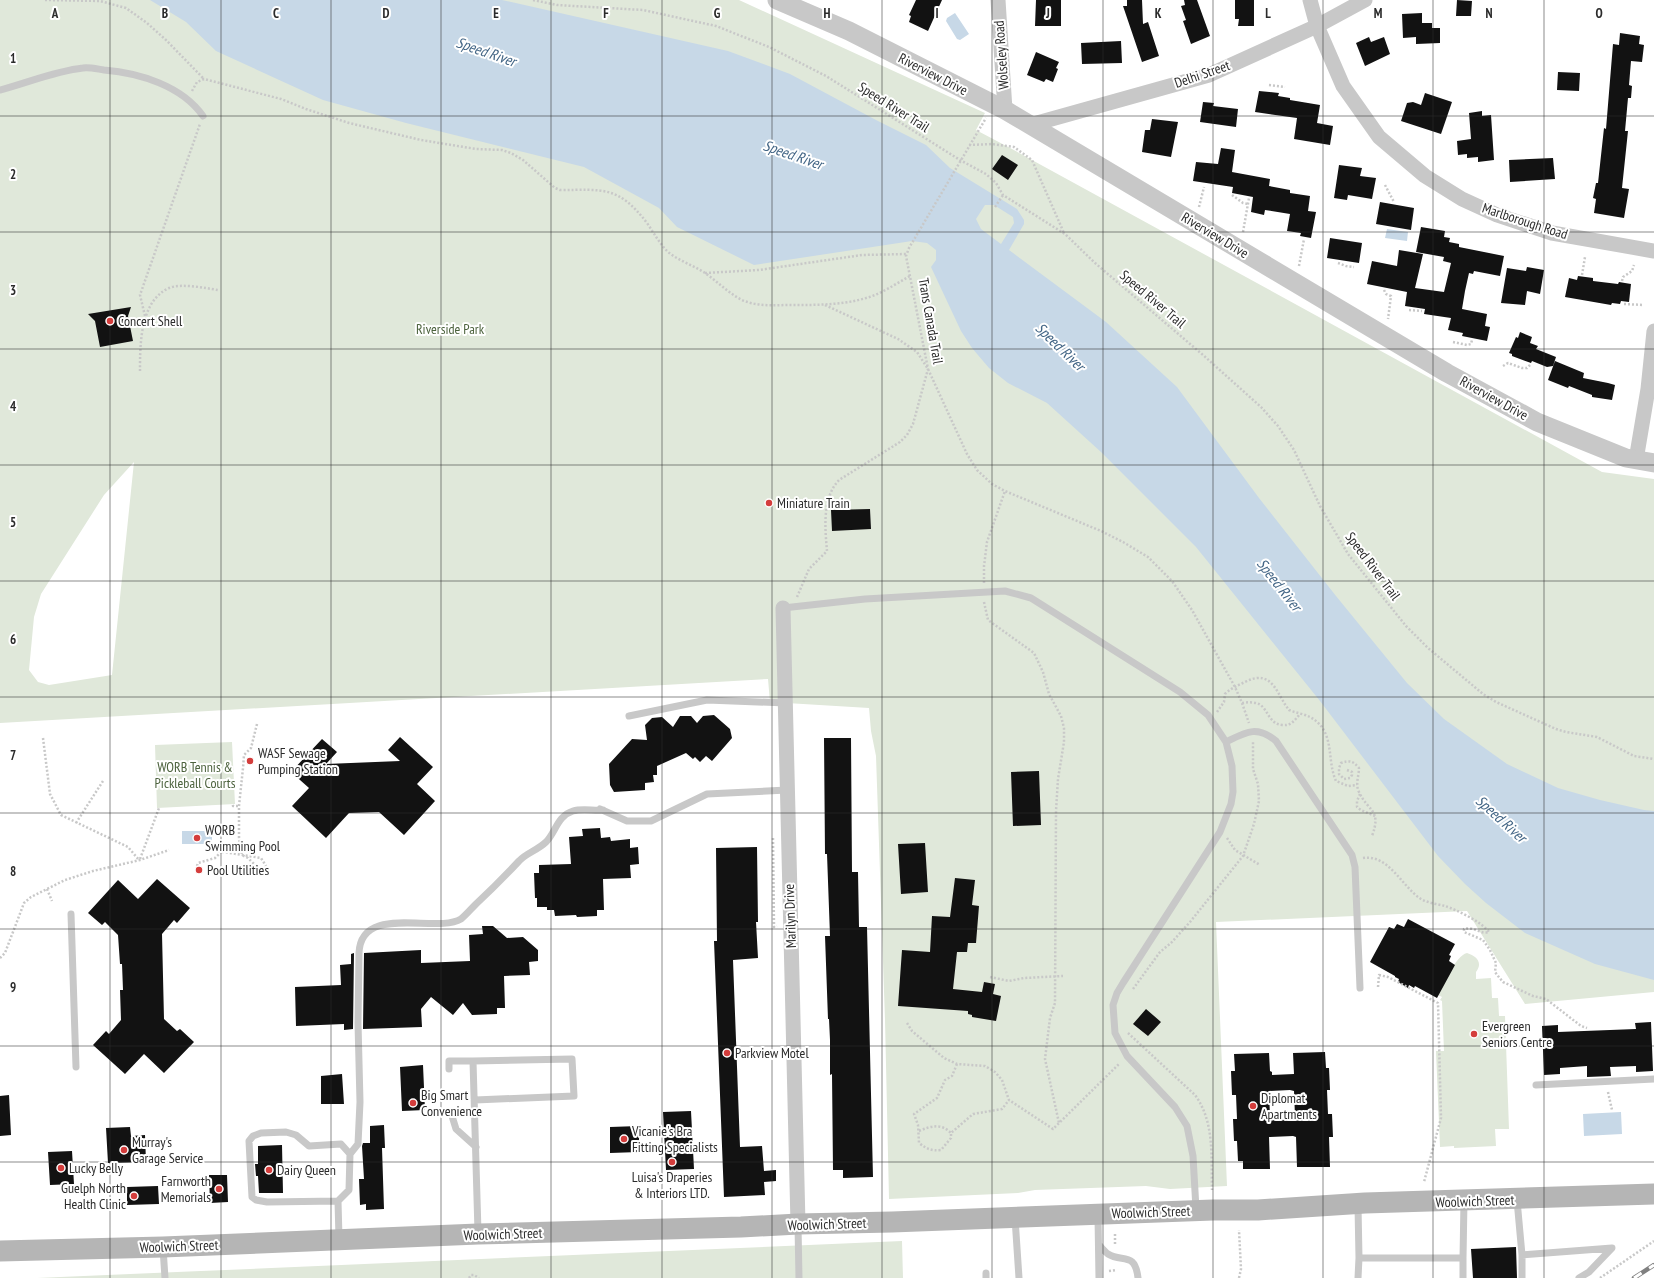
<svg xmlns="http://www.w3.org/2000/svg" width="1654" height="1278" font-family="'PT Sans Narrow',sans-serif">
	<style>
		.green { fill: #e0e8da; fill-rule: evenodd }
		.water { fill: #c7d8e7; fill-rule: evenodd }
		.building { fill: #121212; fill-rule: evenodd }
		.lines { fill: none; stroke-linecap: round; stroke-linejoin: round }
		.path { stroke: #c8c8c8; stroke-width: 2.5; stroke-dasharray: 2 2; stroke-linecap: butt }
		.service { stroke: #c8c8c8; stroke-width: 7 }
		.minor { stroke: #c8c8c8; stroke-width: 15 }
		.tertiary { stroke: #c8c8c8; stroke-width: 19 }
		.secondary { stroke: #b5b5b5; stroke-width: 21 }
		.rail-casing { stroke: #808080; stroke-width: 4.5 }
		.rail { stroke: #fff; stroke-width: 3; stroke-dasharray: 9; stroke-linecap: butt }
		.grid { fill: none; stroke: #2b2b2b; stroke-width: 1; stroke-opacity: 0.55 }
		.poi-dot { fill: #d43d3c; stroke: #fff; stroke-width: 1.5 }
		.labels { text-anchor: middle; stroke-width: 4; stroke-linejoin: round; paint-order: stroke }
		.street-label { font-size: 14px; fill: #2b2b2b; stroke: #fff }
		.poi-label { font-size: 14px; fill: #2b2b2b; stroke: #fff; text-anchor: start }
		.park-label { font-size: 14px; fill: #4c623d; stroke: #fff }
		.water-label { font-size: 15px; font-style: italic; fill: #426585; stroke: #fff }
		.grid-label { font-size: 13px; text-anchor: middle; font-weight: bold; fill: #2b2b2b; stroke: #fff; stroke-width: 4; stroke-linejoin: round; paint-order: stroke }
	</style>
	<rect width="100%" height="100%" fill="#fff"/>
	<path class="green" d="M0 0H739L985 113 976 130 1012 149 1602 472 1654 479V992L1525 1004 1467 911 1216 922 1227 1186 1170 1189 1146 1186 1035 1190 1018 1193 889 1199 885 1020 876 756 871 731 869 708 770 702 768 679 0 723ZM134 462 112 675 49 685 38 682 29 670 34 617 41 594 104 495Z
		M232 742 235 804 157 808 155 745Z
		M1467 953C1477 956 1483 963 1476 972V979L1491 978 1492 998H1498L1499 1016H1505L1509 1129H1495L1496 1146 1454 1148V1146L1440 1147 1436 1051H1444L1442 1001 1440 1000 1442 997 1438 995C1445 983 1455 956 1467 953Z
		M902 1241 903 1278H37Z"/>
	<path class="water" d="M150 0H502L728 51 790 74 876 120 926 145 950 168 1017 209 1024 220V224L1009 250 1106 322 1177 387 1259 498 1336 596 1407 683 1444 719 1507 764 1558 788 1600 800 1644 810 1654 811V980L1595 964 1525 933 1486 903 1465 884 1438 856 1320 701 1196 547 1101 452 1047 403 1008 383 989 368 972 348 961 331 931 267 936 260V250L927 243 912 241 754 265 677 227 659 208 584 167 406 123 323 100 216 51 186 22ZM985 205H994L1013 217 1014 223 1001 244 981 229 976 219Z
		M955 13 969 34 960 40 957 39 946 21 947 18Z
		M1387 229 1408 232 1407 241 1385 238Z
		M182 831H212V844H182Z
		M1621 1112 1622 1134 1584 1136 1583 1114Z"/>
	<path class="building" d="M916 0H942L928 31 909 22 911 16 909 15Z
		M1036 0H1061V26H1035Z
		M1127 0H1142L1143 24 1148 22 1159 56 1142 62 1123 6H1127Z
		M1184 0H1197L1210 36 1191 44 1183 21 1186 20 1181 6 1185 5Z
		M1235 0H1254V26H1238L1239 19H1235Z
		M1457 0 1472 1 1471 16H1456Z
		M1422 13V23H1432V28H1440V43L1416 44V37L1403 38 1402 14Z
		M1620 33 1640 36 1639 44 1644 45 1642 62 1631 61 1629 85 1632 86 1631 98H1628L1625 131H1628L1622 188 1629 189 1624 218 1594 213 1596 199 1593 198 1596 183H1598L1604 128 1606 129 1613 44 1619 45Z
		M1369 37 1371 42 1384 37 1390 54 1365 66 1356 43Z
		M1121 41 1122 63 1082 64 1081 43Z
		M1036 52 1059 62 1056 68 1058 69 1053 82 1046 79 1044 82 1027 75Z
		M1558 72 1580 73 1579 91 1557 90Z
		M1259 91 1279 93 1278 96 1290 98V100L1320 105 1317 123 1333 126 1330 145 1294 139 1297 118 1255 112Z
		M1425 93 1452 102 1441 134 1401 121 1407 103 1413 102 1421 105Z
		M1203 102 1214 103 1213 106 1238 109 1236 127 1200 122Z
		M1482 111V116L1491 115 1494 160 1478 162V157L1467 158V154L1458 155 1457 141 1471 139 1469 113Z
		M1152 119 1178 122 1171 157 1142 152 1145 130H1150Z
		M1221 148 1235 150 1232 172 1270 179 1269 186 1290 190V193L1310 196 1308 211 1316 212 1311 238 1300 236 1301 233 1287 231 1290 214 1265 210 1264 215 1251 212 1253 197 1232 193 1233 187 1193 181 1196 162 1218 164Z
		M1002 155 1018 165 1008 180 992 169Z
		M1553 158 1555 179 1510 182 1509 160Z
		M1339 165 1362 168 1360 176 1376 178 1372 199 1348 195 1347 200 1334 198Z
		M1380 202 1414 208 1411 230 1376 224Z
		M1421 227 1445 231 1444 237 1450 238 1449 242 1459 244V247L1504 256 1500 276 1474 271 1473 274 1469 273 1465 291 1462 309 1487 314 1485 326 1490 327 1487 341 1462 336 1463 333 1448 330 1451 318 1424 314 1425 309 1405 306 1407 292 1367 284 1372 261 1397 266 1399 250 1423 254 1415 288 1444 292 1451 263 1443 261 1444 257 1416 252Z
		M1330 238 1362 243 1359 263 1327 258Z
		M1527 267 1544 270 1540 294 1527 291 1525 305 1501 303 1507 268 1526 271Z
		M1578 276 1593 278V281L1618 284 1619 282 1631 284 1629 302 1621 301 1620 304 1612 303 1611 305 1565 297 1569 278 1577 280Z
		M131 307 128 316 133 341 100 347 95 321 88 314Z
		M1520 332 1532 337 1530 343 1538 346 1536 349 1556 357 1553 366 1547 367 1532 361 1531 363 1512 356V354L1509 353 1516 337 1518 338Z
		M1555 361 1584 373 1583 378 1608 383 1615 385 1612 400 1592 397V395L1569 386 1568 388 1548 380Z
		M870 509 871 529 832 531 831 510Z
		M714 715 730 729 732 738 712 761 706 756 700 762 695 757 693 759 686 753 657 766V775H653L654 782 645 783V790L614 792 610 785 609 764 632 739 647 740 645 725 652 718 662 717 673 727 680 716H691L697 723 703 716Z
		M400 737 433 767 417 784 435 801 404 835 379 812 349 813 326 838 292 806 309 788 291 772 322 739 337 752 326 764 400 761 388 750Z
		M824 738H851L852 872H858L859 927H867L873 1177 843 1178V1170H833L832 1074 830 1075V1040L829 1019H828L825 936H830L827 854H825Z
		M1039 771 1041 825 1013 826 1011 772Z
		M600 828 601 838 610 837 611 841 630 839V848L638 847 639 864 630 865 631 878 603 879 604 910H597V916L577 917 576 915 555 916 554 910H547V907H537V898H535L534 873H539V865L571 864 569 837 583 836 582 829Z
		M925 843 928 892 901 894 898 844Z
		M757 847 758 922H756L758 958 733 960 740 1147 762 1146 764 1171 776 1170V1181L764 1182 765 1195 724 1197 714 941H717L716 848Z
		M955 878 975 880 972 905 979 906 976 943H968L967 952H957L953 989 982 992 984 982 995 984 993 994 1001 996 996 1021 972 1017V1015L968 1014V1011L898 1006 902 950 930 952 932 916 950 917Z
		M157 879 190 908 177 923 174 920 162 934 164 1019 177 1031 180 1029 194 1042 164 1073 144 1054 125 1074 93 1045 106 1031 109 1034 121 1020 120 990H123L122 964H120L118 935 105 922 102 925 88 913 118 880 138 899Z
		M1408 919 1455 944 1449 955 1451 956 1449 961 1455 965 1437 998 1415 986 1414 988 1409 985 1408 988 1398 982 1399 979 1395 977V976L1370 962 1389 927 1394 929 1397 924 1404 927Z
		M482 926H493L507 938 523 937 538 950V961L529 962 530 975 504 976 505 1008H497V1014L472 1015 463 1003 453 1015 431 997 421 1009 422 1027 363 1029 364 953 421 950V963L470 961 469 935 483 934Z
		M354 953 353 1029 344 1030V1024L296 1026 295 987 341 985 340 965 351 964V954Z
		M1146 1009 1161 1022 1148 1036 1133 1024Z
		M1651 1022 1653 1071 1636 1072V1066L1610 1067 1611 1076 1587 1077V1066L1560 1068V1074L1544 1075 1542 1026 1558 1025V1032L1636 1029 1635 1023Z
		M1325 1052 1326 1068H1329L1330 1090H1327L1328 1114H1332L1333 1137H1329L1330 1167H1297L1296 1137 1293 1136 1269 1137 1270 1169H1243V1161H1238L1237 1141H1234L1233 1119H1237L1236 1095H1232L1231 1071H1235L1234 1054 1269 1053 1270 1071 1272 1072V1075L1294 1074 1293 1053ZM1290 1090 1294 1091 1295 1116 1270 1117 1269 1091Z
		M423 1065 425 1110 402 1111 400 1067Z
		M342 1074 344 1104H321V1076Z
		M9 1095 11 1135 0 1136V1096Z
		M691 1111 694 1169 666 1170 663 1112Z
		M384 1125 385 1148H382L384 1209 366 1210V1204L360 1205 359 1179H364L362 1146 363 1143H370V1126Z
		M639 1126V1152L610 1153V1127Z
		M130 1127 131 1136 145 1135 146 1162 108 1163 106 1128Z
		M282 1145 283 1193H259L258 1176H256L255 1164H258V1146Z
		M72 1151 74 1184 50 1185 48 1152Z
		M209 1175H227L228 1202 210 1203Z
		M158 1186 159 1204 127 1205V1187Z
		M1516 1247 1517 1278H1473L1471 1249Z"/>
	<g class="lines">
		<path class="path" d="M45 0 100 1 126 8 147 23 166 40 204 79
			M533 0 557 5 643 10 716 26 769 47 826 76 960 160 986 174 996 183 1003 195 1065 234 1095 263 1203 355 1261 407 1278 426 1294 450 1320 506 1348 554 1406 626 1428 648 1483 694 1496 702 1556 729 1566 732 1597 737 1634 756 1654 759
			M1269 85 1285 87
			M192 91 197 82 204 79 281 99 306 109 349 123 421 140 476 149 502 150 511 153 523 160 555 188 560 190C603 190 618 185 647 223 654 233 659 243 668 252 679 261 693 265 705 273 717 281 728 293 742 300 758 307 775 305 792 305 821 305 849 305 875 295 887 290 899 282 910 276
			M969 145 992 144 1014 147 1032 160 1064 233
			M1385 185 1394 202
			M1232 195 1243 203 1248 204
			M995 207 1003 195
			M1199 207 1204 187
			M1243 232 1249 198
			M1338 263 1346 266 1354 267
			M1299 266 1304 239
			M705 273 759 270 862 255 907 254
			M1582 275 1585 257
			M1622 281 1623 277 1632 271 1634 265
			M1384 290 1386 294 1391 296 1388 319
			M1624 304 1644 305
			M825 305 898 339 917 352 928 369 967 454 977 470 992 484 1005 491 1101 531 1123 542 1148 557 1172 581 1192 610 1235 687 1242 703 1249 723
			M1409 310 1422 311
			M145 316 140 295 200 124
			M1453 342 1467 345 1471 344 1472 340
			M1503 366 1508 363 1522 368H1527L1530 365
			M140 371C140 344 140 301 169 288 182 283 205 288 218 290
			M984 583V566L987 542 1005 491
			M797 597 809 569 827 551C825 528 822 498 839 480L900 442 907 435 913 424 928 369 906 256 909 248 986 118
			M984 602 988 620 1034 653 1043 672 1049 694 1061 716 1064 728V742L1058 779 1056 811 1055 1003 1050 1018 1045 1059 1059 1123
			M1242 703C1248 702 1254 702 1259 704 1268 709 1269 724 1282 725 1291 726 1294 721 1300 714
			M1217 712 1224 702 1225 694C1231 688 1239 685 1247 681 1273 669 1277 695 1289 710 1296 713 1304 714 1310 717 1336 731 1326 759 1336 781L1348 786 1357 785
			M257 724 251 748 244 755 243 768 239 806V838L242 855 248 858 258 868
			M43 738 50 794 61 815 128 847 139 860
			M1347 770 1352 772V775L1350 778 1344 779 1339 774V768L1341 763C1350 760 1353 761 1359 768 1359 776 1355 784 1359 792 1368 812 1382 809 1372 836
			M1360 794 1357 801V807L1361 810 1375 816
			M233 805V806H239
			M76 823 103 781
			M773 838 774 927 777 926
			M1227 838 1235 850 1260 865
			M218 851 261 858 266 866
			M1363 858C1389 854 1402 887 1421 899 1428 903 1437 904 1445 906 1457 910 1482 922 1489 932 1481 935 1474 926 1464 929V932L1483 940 1490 950 1496 963 1495 972 1498 976 1503 982 1533 996 1546 999 1581 1026 1587 1028
			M140 859 159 808
			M197 866 198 863 215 858 221 852
			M47 889 52 901
			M0 958 5 953 24 903 31 897 65 880 93 871 140 860 169 850
			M990 977 1009 981 1024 978 1063 976
			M1378 987 1379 975 1388 977 1438 1003 1441 1118 1424 1182
			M1133 989 1160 952 1171 943 1190 922 1243 856 1254 824 1259 801 1258 784 1253 769V741
			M907 1023 912 1031 944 1058 957 1064 985 1066 995 1072 1002 1080 1009 1100 1053 1129 1120 1063
			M1128 1033 1195 1095C1215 1122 1211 1158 1212 1190
			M957 1064 952 1076 945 1080 937 1098 914 1114 918 1125 919 1143C927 1149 931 1151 941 1150L951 1138V1133L973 1114 1002 1109 1009 1100
			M1608 1092 1612 1110
			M919 1131C931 1126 941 1123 951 1133
			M1115 1234V1246
			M1109 1271 1116 1270
			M469 1278 471 1275H474L479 1278
			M1239 1278 1241 1269 1239 1230
			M1600 1278 1654 1241"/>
		<path class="service" d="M0 90C27 83 55 71 83 68 89 67 97 69 104 70 140 73 182 86 203 116
			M783 608 865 599 1005 591 1031 598 1180 692 1208 715 1226 742 1232 766 1233 792 1231 804 1220 832 1123 983 1117 993 1113 1005 1115 1033 1127 1056 1175 1107 1187 1126 1193 1156 1196 1209
			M629 716 707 700 786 703
			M1226 742C1246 732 1257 725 1276 741L1352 855 1355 867 1360 988
			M600 809 627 821H651L707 794 787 790
			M71 914 76 1067
			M449 1069V1061H473
			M1536 1085 1654 1079
			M475 1100 574 1096 572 1059 473 1061 478 1232
			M452 1116 456 1129 476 1147
			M350 1154 358 1144 360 1102 358 1023 359 953C361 903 436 934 461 919 466 915 471 909 476 904 491 890 505 876 519 861 526 853 538 850 546 842 556 832 557 816 573 811 582 808 594 811 603 810
			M1517 1200 1522 1255V1278
			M338 1201 267 1202 256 1200 252 1197 249 1141 253 1136 261 1133 286 1132 296 1135 309 1146 341 1144 350 1154 349 1190 338 1201 339 1238
			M1358 1206 1359 1258H1463L1464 1201
			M1098 1217 1099 1278
			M1015 1218 1019 1278
			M798 1226 799 1278
			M1099 1245C1102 1248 1105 1252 1108 1254 1122 1263 1135 1251 1138 1278
			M163 1248 165 1278
			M1522 1255 1612 1248 1589 1272 1579 1278
			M1463 1258V1278
			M986 1273V1278
			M1358 1278 1359 1258"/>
		<path class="minor" d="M998 0 1005 110
			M1310 0 1317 26 1343 86 1379 137 1425 176 1462 199 1497 215 1521 223 1552 233 1654 251
			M1030 125 1209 75 1317 26 1365 0
			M1636 460 1648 389 1654 331
			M783 608 798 1224"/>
		<path class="tertiary" d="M777 0 849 31 1005 110 1447 373 1537 422 1626 458 1654 463"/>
		<path class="secondary" d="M0 1251 163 1247 478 1234 741 1227 798 1224 892 1222 1213 1210H1258L1365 1203 1654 1194"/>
		<defs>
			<path id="rail" d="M1634 1278 1654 1265"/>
		</defs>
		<use href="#rail" class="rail-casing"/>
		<use href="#rail" class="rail"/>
	</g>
	<path class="grid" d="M110 0V1278M221 0V1278M331 0V1278M441 0V1278M551 0V1278M662 0V1278M772 0V1278M882 0V1278M992 0V1278M1103 0V1278M1213 0V1278M1323 0V1278M1433 0V1278M1544 0V1278M0 116H1654M0 232H1654M0 349H1654M0 465H1654M0 581H1654M0 697H1654M0 813H1654M0 929H1654M0 1046H1654M0 1162H1654"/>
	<g class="poi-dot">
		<circle cx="110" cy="321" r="4"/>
		<circle cx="769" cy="503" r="4"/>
		<circle cx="250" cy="761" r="4"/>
		<circle cx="197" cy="838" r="4"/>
		<circle cx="199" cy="870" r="4"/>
		<circle cx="1474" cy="1034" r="4"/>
		<circle cx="727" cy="1053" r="4"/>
		<circle cx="413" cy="1103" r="4"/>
		<circle cx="1253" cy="1106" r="4"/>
		<circle cx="624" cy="1139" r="4"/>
		<circle cx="124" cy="1150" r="4"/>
		<circle cx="672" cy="1162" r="4"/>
		<circle cx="61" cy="1168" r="4"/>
		<circle cx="269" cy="1170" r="4"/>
		<circle cx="219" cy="1189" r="4"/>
		<circle cx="134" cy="1196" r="4"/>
	</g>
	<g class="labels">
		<g class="street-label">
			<text transform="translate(1001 55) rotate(-94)" y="5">Wolseley Road</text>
			<text transform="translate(933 74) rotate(27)" y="5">Riverview Drive</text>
			<text transform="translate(1202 74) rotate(-19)" y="5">Delhi Street</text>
			<text transform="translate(894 107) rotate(32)" y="5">Speed River Trail</text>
			<text transform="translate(1525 221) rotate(18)" y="5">Marlborough Road</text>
			<text transform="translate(1215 235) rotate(31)" y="5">Riverview Drive</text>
			<text transform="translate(1153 299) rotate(40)" y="5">Speed River Trail</text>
			<text transform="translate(931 321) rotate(80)" y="5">Trans Canada Trail</text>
			<text transform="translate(1494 398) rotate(29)" y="5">Riverview Drive</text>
			<text transform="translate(1373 566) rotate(53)" y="5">Speed River Trail</text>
			<text transform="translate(790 916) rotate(-92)" y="5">Marilyn Drive</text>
			<text transform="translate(1475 1201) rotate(-2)" y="5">Woolwich Street</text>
			<text transform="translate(1151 1212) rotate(-2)" y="5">Woolwich Street</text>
			<text transform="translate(827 1224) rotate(-2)" y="5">Woolwich Street</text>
			<text transform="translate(503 1234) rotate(-2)" y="5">Woolwich Street</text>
			<text transform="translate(179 1246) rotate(-2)" y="5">Woolwich Street</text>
		</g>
		<g class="poi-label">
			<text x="118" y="326">Concert Shell</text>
			<text x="777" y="508">Miniature Train</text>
			<text x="258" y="758">WASF Sewage<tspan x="258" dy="16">Pumping Station</tspan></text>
			<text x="205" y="835">WORB<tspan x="205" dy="16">Swimming Pool</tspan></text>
			<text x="207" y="875">Pool Utilities</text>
			<text x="1482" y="1031">Evergreen<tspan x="1482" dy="16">Seniors Centre</tspan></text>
			<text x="735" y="1058">Parkview Motel</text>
			<text x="421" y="1100">Big Smart<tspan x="421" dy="16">Convenience</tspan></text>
			<text x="1261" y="1103">Diplomat<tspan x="1261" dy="16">Apartments</tspan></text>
			<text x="632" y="1136">Vicanie's Bra<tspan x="632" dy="16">Fitting Specialists</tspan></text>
			<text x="132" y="1147">Murray's<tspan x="132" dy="16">Garage Service</tspan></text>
			<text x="69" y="1173">Lucky Belly</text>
			<text x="277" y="1175">Dairy Queen</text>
			<text x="672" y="1182" text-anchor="middle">Luisa's Draperies<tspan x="672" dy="16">&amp; Interiors LTD.</tspan></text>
			<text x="211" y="1186" text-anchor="end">Farnworth<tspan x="211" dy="16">Memorials</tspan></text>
			<text x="126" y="1193" text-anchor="end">Guelph North<tspan x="126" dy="16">Health Clinic</tspan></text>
		</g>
		<g class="park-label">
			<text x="450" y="334">Riverside Park</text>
			<text x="195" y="772">WORB Tennis &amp;<tspan x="195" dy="16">Pickleball Courts</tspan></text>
		</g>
		<g class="water-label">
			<text transform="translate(486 52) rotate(19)" y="5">Speed River</text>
			<text transform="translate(793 155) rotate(19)" y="5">Speed River</text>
			<text transform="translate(1060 347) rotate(44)" y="5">Speed River</text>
			<text transform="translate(1279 585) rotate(52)" y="5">Speed River</text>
			<text transform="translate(1501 819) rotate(42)" y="5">Speed River</text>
		</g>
	</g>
	<g class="grid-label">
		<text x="55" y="18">A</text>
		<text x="165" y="18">B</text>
		<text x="276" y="18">C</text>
		<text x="386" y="18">D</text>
		<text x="496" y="18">E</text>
		<text x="606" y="18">F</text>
		<text x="717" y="18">G</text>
		<text x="827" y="18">H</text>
		<text x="937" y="18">I</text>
		<text x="1048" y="18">J</text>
		<text x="1158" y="18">K</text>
		<text x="1268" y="18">L</text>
		<text x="1378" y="18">M</text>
		<text x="1489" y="18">N</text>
		<text x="1599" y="18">O</text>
		<text x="13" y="63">1</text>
		<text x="13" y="179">2</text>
		<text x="13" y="295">3</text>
		<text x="13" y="411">4</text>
		<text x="13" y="527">5</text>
		<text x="13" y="644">6</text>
		<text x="13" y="760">7</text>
		<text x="13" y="876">8</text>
		<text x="13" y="992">9</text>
	</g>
</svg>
